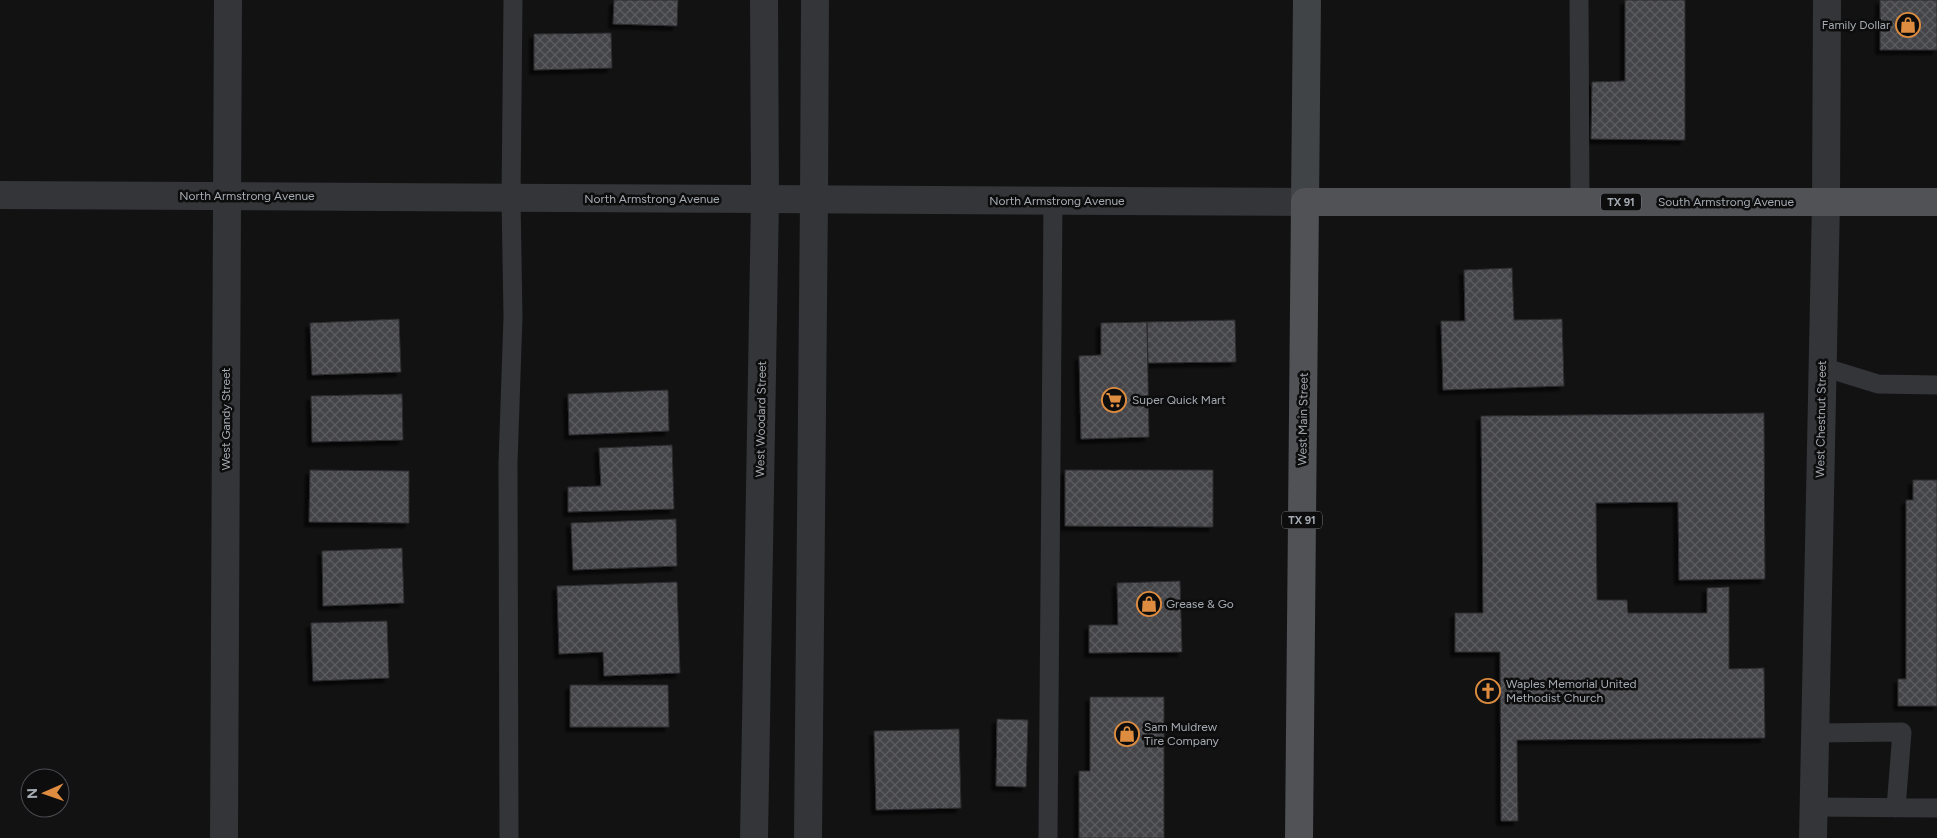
<svg xmlns="http://www.w3.org/2000/svg" width="1937" height="838" font-family="Figtree,sans-serif">
	<style>
		.building { fill: url(#building-cross-hatch); stroke: #2c2c2f; filter: url(#shadow) }
		.lines { fill: none; stroke-linecap: round; stroke-linejoin: round }
		.service { stroke: #333538; stroke-width: 19 }
		.minor { stroke: #333538; stroke-width: 28 }
		.tertiary { stroke: #333538; stroke-width: 28 }
		.secondary { stroke: #414447; stroke-width: 28 }
		.primary { stroke: #505256; stroke-width: 28 }
		.labels { text-anchor: middle; stroke-width: 5; stroke-linejoin: round; paint-order: stroke }
		.shield { fill: #0d0d0e; stroke: #777c81; stroke-width: 1 }
		.shield-label { font-size: 11px; font-weight: bold; fill: #a5abb2 }
		.poi-label { font-size: 12px; fill: #a5abb2; stroke: #0d0d0e; text-anchor: start }
		.street-label { font-size: 12px; fill: #a5abb2; stroke: #0d0d0e }
	</style>
	<defs>
		<pattern id="building-cross-hatch" width="8" height="8" patternUnits="userSpaceOnUse" patternTransform="scale(1.25)"><rect width="8" height="8" fill="#444548"/><path d="M0 0l8 8M0 8l8-8" fill="none" stroke="#5c5d60"/></pattern>
		<filter id="shadow"><feDropShadow dx="-4.5" dy="4.5" stdDeviation="1" flood-color="#0009"/></filter>
	</defs>
	<rect width="100%" height="100%" fill="#121213"/>
	<path class="building" d="M614 0H678L677 26 613 24Z
		M1625 0H1685V140L1591 139 1592 82 1625 81Z
		M1880 0H1937V50H1880Z
		M611 33 612 68 534 70V34Z
		M1512 268 1514 320 1562 319 1564 386 1443 390 1441 321H1465L1464 270Z
		M399 319 401 372 312 375 310 323Z
		M1235 320 1236 362 1148 363 1147 322Z
		M1147 322 1149 437 1081 439 1079 356 1101 355V323Z
		M668 390 669 431 569 435 568 394Z
		M402 394 403 440 312 442 311 396Z
		M1764 413 1765 579 1679 580 1678 502 1596 503 1597 600H1627L1628 613H1707V588L1729 587V669L1764 668 1765 738 1517 740 1518 821H1501L1500 652H1455V613H1483L1481 416Z
		M672 445 674 509 568 512V487L601 486 599 448Z
		M310 470 409 471V523L309 522Z
		M1065 470H1213V527L1065 526Z
		M1913 480H1937V706H1898V679H1906V500H1913Z
		M676 519 677 566 573 570 571 523Z
		M402 548 404 603 323 606 322 551Z
		M1180 581 1182 652 1089 653V625H1118L1117 583Z
		M677 582 680 673 604 676 603 652 559 654 557 586Z
		M387 621 389 678 313 681 311 623Z
		M570 685H668L669 727H570Z
		M1090 697H1164V838H1079V771H1090Z
		M997 719 1028 720 1026 787 996 786Z
		M959 729 961 808 876 810 874 731Z"/>
	<g class="lines">
		<path class="service" d="M1579 0 1580 202
			M1823 367 1878 384 1937 385
			M1815 733 1902 732 1896 808
			M1813 807 1937 808
			M509 838 508 463 513 317 511 198 513 0
			M1048 838 1053 201"/>
		<path class="minor" d="M224 838 228 0
			M754 838 765 199 764 0
			M808 838 814 199 815 0
			M1813 838 1826 202 1827 0"/>
		<path class="tertiary" d="M0 195 1305 202"/>
		<path class="secondary" d="M1305 202 1307 0"/>
		<path class="primary" d="M1299 838 1305 202H1937"/>
	</g>
	<defs>
		<symbol id="shop-ring" viewBox="-11 -11 22 22"><circle r="9.5" fill="#0d0d0e" stroke="#de8c3f" stroke-width="1.5"/><path d="M-5-2.5h2.3a2.7 3.5 0 0 1 5.4 0H5L5.5 6h-11ZM-1.5-2.5h3a1.5 2.3 0 0 0-3 0Z" fill="#de8c3f"/></symbol>
		<symbol id="supermarket-ring" viewBox="-11 -11 22 22"><circle r="9.5" fill="#0d0d0e" stroke="#de8c3f" stroke-width="1.5"/><path d="M-6-5.5h2.5l.6 2H6L4.5 2H-2.5L-4.4-4H-6ZM-1.5 3.2a1.3 1.3 0 1 0 .1 0ZM3 3.2a1.3 1.3 0 1 0 .1 0Z" fill="#de8c3f"/></symbol>
		<symbol id="church-ring" viewBox="-11 -11 22 22"><circle r="9.5" fill="#0d0d0e" stroke="#de8c3f" stroke-width="1.5"/><path d="M-1.2-6h2.4v3.5h3.3v2.4h-3.3V6h-2.4V-.1h-3.3v-2.4h3.3Z" fill="#de8c3f"/></symbol>
	</defs>
	<g fill-rule="evenodd">
		<use href="#shop-ring" x="1894" y="11" width="28" height="28"/>
		<use href="#supermarket-ring" x="1100" y="386" width="28" height="28"/>
		<use href="#shop-ring" x="1135" y="590" width="28" height="28"/>
		<use href="#church-ring" x="1474" y="677" width="28" height="28"/>
		<use href="#shop-ring" x="1113" y="720" width="28" height="28"/>
	</g>
	<g class="labels">
		<g class="shield">
			<rect x="1601" y="193.5" width="40" height="17" rx="4"/>
			<rect x="1282" y="511.5" width="40" height="17" rx="4"/>
		</g>
		<g class="shield-label">
			<text x="1621" y="206">TX 91</text>
			<text x="1302" y="524">TX 91</text>
		</g>
		<g class="poi-label">
			<text x="1890" y="29" text-anchor="end">Family Dollar</text>
			<text x="1132" y="404">Super Quick Mart</text>
			<text x="1166" y="608">Grease &amp; Go</text>
			<text x="1506" y="688">Waples Memorial United<tspan x="1506" dy="14">Methodist Church</tspan></text>
			<text x="1144" y="731">Sam Muldrew<tspan x="1144" dy="14">Tire Company</tspan></text>
		</g>
		<g class="street-label">
			<text x="247" y="200">North Armstrong Avenue</text>
			<text x="652" y="203">North Armstrong Avenue</text>
			<text x="1057" y="205">North Armstrong Avenue</text>
			<text x="1726" y="206">South Armstrong Avenue</text>
			<text transform="translate(226 419) rotate(-90)" y="4">West Gandy Street</text>
			<text transform="translate(761 419) rotate(-89)" y="4">West Woodard Street</text>
			<text transform="translate(1303 419) rotate(-89)" y="4">West Main Street</text>
			<text transform="translate(1821 419) rotate(-89)" y="4">West Chestnut Street</text>
		</g>
	</g>
	<g transform="translate(45 793) rotate(268)"><circle r="24" fill="#0d0d0e" stroke="#4a4c50"/>
	<path d="M0-4L9 19L0 12L-9 19Z" fill="#de8c3f"/>
	<text y="-8" font-size="14" font-weight="bold" text-anchor="middle" fill="#a5abb2">N</text>
	</g>
</svg>
